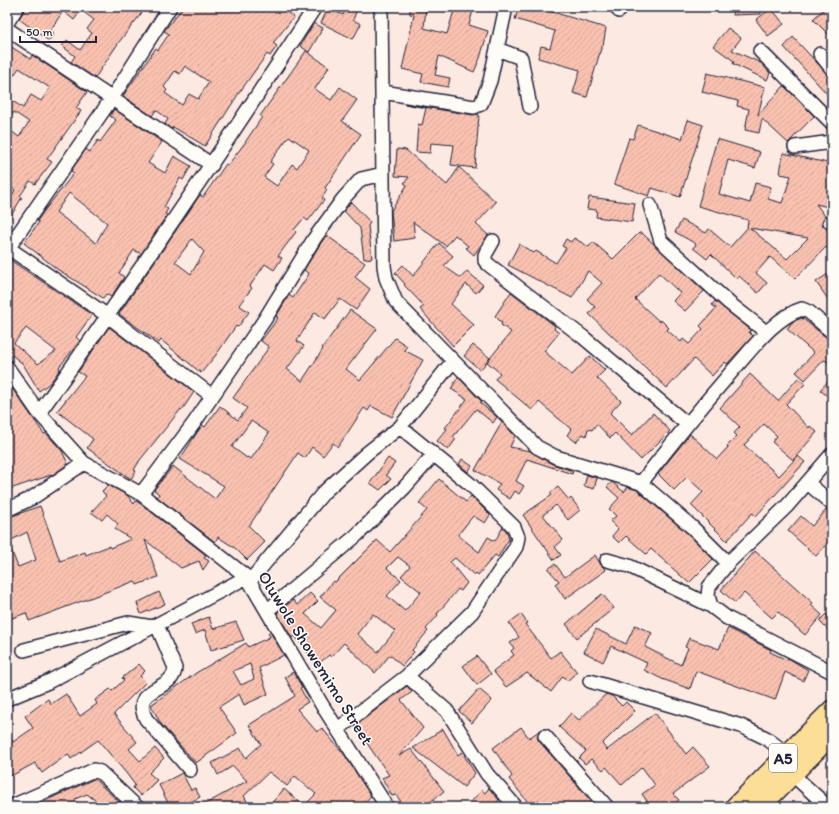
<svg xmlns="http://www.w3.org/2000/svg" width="839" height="814" viewBox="0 0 839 814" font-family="Itim,sans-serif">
	<defs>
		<pattern id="building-hatch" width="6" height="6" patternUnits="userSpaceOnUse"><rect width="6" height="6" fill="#fac1b0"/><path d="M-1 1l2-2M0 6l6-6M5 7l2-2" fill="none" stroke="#d6a698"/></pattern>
	</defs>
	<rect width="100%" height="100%" fill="#fceae2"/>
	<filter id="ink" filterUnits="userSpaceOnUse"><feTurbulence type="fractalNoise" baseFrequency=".025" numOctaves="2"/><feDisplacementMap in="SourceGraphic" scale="8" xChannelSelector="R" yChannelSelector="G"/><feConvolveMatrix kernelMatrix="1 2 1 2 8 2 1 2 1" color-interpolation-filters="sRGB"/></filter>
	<g filter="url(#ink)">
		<path fill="url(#building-hatch)" stroke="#22223b" fill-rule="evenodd" d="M26,7H139L144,10L119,42L95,78L71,62L75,56L62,46L67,40L80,50L92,33L87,29L94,20L81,10L74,20L63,11L50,31L54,34L49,41L19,19Z
			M183,7H279L294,17L273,43L277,46L270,56L267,54L239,93L205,146L173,127L171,129L165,124L168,119L156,110L152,116L123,96L156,48L158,50L169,34L164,31ZM185,66L209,82L198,99L189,94L182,105L165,93L167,90L164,87L175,71L180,74Z
			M346,7L357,9L353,20L361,24L353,39L321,23L328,8L343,15Z
			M410,7H426L424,28L447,34L455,7H474L469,25L488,31L480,58L474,72L439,56L435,75L450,78L448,87L421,82L423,74L402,69L414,15L410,14Z
			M519,7H536L606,28L603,46L602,45L587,97L573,93L580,70L538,58L541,46L550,48L555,31L515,19Z
			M732,7H761V14L733,15Z
			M826,7H832V38L813,19Z
			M771,8L784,24L768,36L756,20Z
			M314,23L323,28L309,52L300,46Z
			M728,28L741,38L732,50L761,63L770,73L767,80L733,64L734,61L713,46Z
			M793,37L832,79V90L828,95L784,47Z
			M7,44L30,59L32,55L87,92L76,108L81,111L47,159L52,162L35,184L30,181L20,196L22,197L7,223V204L15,190L7,184V128L19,137L29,122L14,112L7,123V97L23,108L31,95L41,101L50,88L19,68L7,85Z
			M306,51L329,67L315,89L331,100L340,87L357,100L342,121L361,134L325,188L327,190L322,198L324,200L308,221L304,218L294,230L296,232L278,256L282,258L274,270L265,264L250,286L252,288L239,305L249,312L238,327L236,326L216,355L201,373L161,340L159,343L119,314L200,195L203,197L226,164L228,165L244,144L262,117L260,116ZM289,136L309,150L297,168L292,164L277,186L264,177L273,164L270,162ZM192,239L204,252L191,274L175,262Z
			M707,73L765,87L758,115L784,86L814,116L788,143L762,119L759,133L745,130L749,109L737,106L738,101L702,92Z
			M405,104L473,115L479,114L475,168L451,165L454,145L431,143L430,153L416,152L418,124L422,125L426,108Z
			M114,109L162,142L148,163L165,173L174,156L191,166L183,180L180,178L164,207L168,209L165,214L167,215L141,254L134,250L119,273L124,277L111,297L106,294L103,298L57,269L24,243L39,222L37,221L44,211L74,173L71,171L86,149L90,152L98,140L100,142L116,120L110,116ZM69,193L107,223L96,243L56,212Z
			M688,120L703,125L680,197L652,188L649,196L614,184L629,138L633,139L638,125L682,139Z
			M717,139L760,152L755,168L728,160L719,194L750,203L755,183L771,187L768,199L782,203L791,176L780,174L783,153L832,164V208L816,204L825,216L822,222L823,226L832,231V253L826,247L795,279L770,257L756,273L767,283L758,293L739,276L737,279L711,254L707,259L693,248L696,244L675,232L682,220L706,233L709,229L730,247L748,227H747L748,220L698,206ZM750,228L808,238L787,259Z
			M397,149L406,150L447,185L459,167L496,202L476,224L488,235L474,255L466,248L468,246L455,235L446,246L413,222L415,238L394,241L391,211L407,185L404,183L409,177L395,176Z
			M589,197L635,203L632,222L596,217L597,210L587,209Z
			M351,202L370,222L368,226L372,258L364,259L360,228L344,211Z
			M639,233H642L704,291L685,311L673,301L680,293L659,273L635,299L660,322L661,320L669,328L667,330L681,342L683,339L689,344L703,329L700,326L716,308L712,305L715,301L751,330L749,332L753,336L727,364L725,362L712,376L694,359L667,388L589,314L595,307L587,299L602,283L588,271L572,298L508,265L519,244L534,253L536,251L556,263L566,248L562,246L566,239L571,242L574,238L589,247L593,242L613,259Z
			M326,235L365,263L355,277L370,289L356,310L340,299L325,319L315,312L297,341L304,346L287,369L302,381L323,349L322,348L350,310L377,329L346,369L360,380L395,338L407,346L404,350L423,360L392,417L371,406L368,411L364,408L338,447L333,443L323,456L312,447L305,458L298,453L249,526L265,542L247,560L235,548L218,537L215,542L157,497L159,494L154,490L173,466L215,499L224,486L180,459L202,425L205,427L220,406L238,420L247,408L233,398L269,347L261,341L278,318L276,317L289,295L293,298L309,274L304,270ZM251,421L269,433L251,459L248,457L247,458L232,447Z
			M439,243L453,256L444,266L461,278L467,271L483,285L476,293L466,284L451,304L474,325L453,346L420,309L424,306L404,285L405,284L395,273L403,265L413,276Z
			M7,258L92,315L76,337L80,341L59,367L60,369L50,383L39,391L23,364L7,351ZM26,328L56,351L38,364L14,343Z
			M832,271V305L816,282Z
			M511,292L555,326L554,329L559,333L544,351L572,375L590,356L605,370L597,378L621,401L610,413L632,435L653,413L670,431L641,460L615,433L610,438L597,424L592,430L588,429L586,436L583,434L576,442L567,435L571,429L539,402L532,410L495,379L500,373L487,362L511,332L501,325L502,323L495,316Z
			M802,318L827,338L832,340V366L825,360L823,361L805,380L796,372L814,353L787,329L792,322Z
			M109,327L194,392L182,410L181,409L140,460L134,470L136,471L131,479L87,448L93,439L57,411L85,376L78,372Z
			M473,345L490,358L480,370L464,356Z
			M750,374L778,401L798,378L805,384L786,404L809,428L810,426L817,432L793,460L772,442L777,436L764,424L744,445L779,476L798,456L805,462L756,516L752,513L727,541L691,505L703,492L687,477L674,490L658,474L690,434L717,459L728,447L727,446L737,436L734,433L740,427L720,408Z
			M458,377L482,402L480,403L497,417L493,423L476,409L453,437L456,439L448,450L437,441L447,429L445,428L467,399L451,389Z
			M832,377V400L820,390Z
			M7,381L44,434L46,433L62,451L68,464L54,474L7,490Z
			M502,422L515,436L510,447L530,451L552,464L573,471L572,474L527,459L516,481L524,486L519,494L515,491L510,499L496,490L500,484L475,470Z
			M388,458L395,463L386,475L391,479L380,490L370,483Z
			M462,459L472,466L468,472L459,464Z
			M587,475L597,478L594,489L584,486Z
			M439,479L466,502L471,496L490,515L485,523L473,516L458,535L479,552L488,537L495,541L503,527L507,532L509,539L498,557L495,555L478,575L476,573L474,575L455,558L450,562L467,583L461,591L458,589L437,614L438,615L426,629L428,631L412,650L414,652L402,666L390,655L375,673L344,643L331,657L329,655L317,665L295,636L292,638L277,613L293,600L297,605L310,593L318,601L305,614L321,628L336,610L320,597L333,581L335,582L377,540L390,552L427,510L419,503ZM398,557L410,566L401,576L421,592L405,611L387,596L401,580L387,568ZM373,614L395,631L378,652L357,634Z
			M612,482L624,492L628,487L637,490L688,534L713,559L689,583L651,549L646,554L626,536L619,543L612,536L618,529L610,521L616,516L609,509L619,498L607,487Z
			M108,485L127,495L134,504L136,501L141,504L206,555L204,558L209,561L203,570L199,561L181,568L145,540L158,577L137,585L135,581L29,621L26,613L7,620V518L40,506L60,561L85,552L86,555L109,546L110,548L131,539L115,529L118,524L107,514L102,520L91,512L106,496L102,491ZM27,532L36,560L18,567L8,542Z
			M558,487L569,500L571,498L580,510L568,520L556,505L543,515L563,540L555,547L561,555L554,560L523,515L552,495L550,493Z
			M826,510L832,512V538L816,556L788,531L801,516L812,526Z
			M755,551L813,603L811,605L822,615L805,635L778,612L772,618L744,593L735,603L721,590Z
			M595,555L601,565L606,570L565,599L555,584L559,581L548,569L555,564L565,577Z
			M159,592L165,604L141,614L137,603Z
			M602,594L614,608L577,638L566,624Z
			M521,614L527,623L525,624L551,658L560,651L577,672L567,681L563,676L551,692L527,673L506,687L493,671L514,655L511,651L514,648L510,643L519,637L509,623Z
			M826,614L832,620V634L819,621Z
			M209,617L213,629L236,622L244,640L211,650L205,630L195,634L191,624Z
			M635,625L652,633L645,647L681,665L688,648L685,647L689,638L719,649L728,628L771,650L770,652L787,660L788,658L808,670L803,681L785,672L775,700L696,671L690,689L662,679L644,670L647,663L611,646L603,662L584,652L596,629L626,644Z
			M270,632L284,655L259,668L268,694L244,705L239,694L219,707L237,733L196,763L161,724L151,705L196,673L246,643L248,647L270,637L268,633ZM250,664L254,679L241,685L233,671Z
			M477,656L491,674L477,685L463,666Z
			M139,664L145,671L140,676L146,682L114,714L137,742L129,749L140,761L155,748L164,758L149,773L157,780L141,796L133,788L135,785L126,773L98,740L71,759L68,754L42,773L35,763L11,776L7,769V730L13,742L33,728L25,716L48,699L51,704L66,694L80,716L97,704L95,700L110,689L112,691L124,680L122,678Z
			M293,672L302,687L300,688L308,702L297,709L317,732L322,728L331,739L344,754L371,796L360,807H268L284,789L304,806L316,794L295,776L287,786L269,772L244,796L247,801L235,807H200L247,781L233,766L218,775L212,763L240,748L246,758L261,744L249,725L295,696L285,677Z
			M407,686L412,692L401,700L423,728L399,756L411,749L444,791L424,807H405L396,795L392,796L382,778L389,775L355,726Z
			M479,689L492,700L472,723L459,711Z
			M606,694L612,696L622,706L626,702L635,711L602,744L607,750L655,713L686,754L693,747L710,766L673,794L679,800L671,807H651L642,794L655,785L642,767L622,785L606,767L603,770L591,759L585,764L579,758L586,751L559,727L571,713L579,720Z
			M521,727L529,738L539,731L537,737L539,741L596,807H532L509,779L512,776L493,748Z
			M443,729L458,755L462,752L475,773L464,787L413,748Z
			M182,773L191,790L195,788L200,797L181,807H170L159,785Z
			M94,779L125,807H104L87,794L75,799L78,807H42L40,803Z
			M489,788L499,800L493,807H466L482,790L485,793Z"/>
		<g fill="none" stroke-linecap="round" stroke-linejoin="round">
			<g stroke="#22223b" stroke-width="16">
				<path id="minor" d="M381,7L384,266L386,278L396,302L537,447L556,457L641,483L693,528L728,563L709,587L708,596L711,606L727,618L832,672
					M619,11L620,7
					M7,23L17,7
					M7,29L212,165
					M497,49L521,58L530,107
					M760,51L832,123
					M820,54L832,69
					M383,92L474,107L481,104L490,81L506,7
					M795,147L832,142
					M650,205L661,241L729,303L766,332
					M830,222L832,223
					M493,241L485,255V261L489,265L583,337L687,424
					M7,247L108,316L212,396
					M7,250L112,98L170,7
					M7,367L39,413L84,463L141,494L247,577L322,705L387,807
					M39,413C134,280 226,144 315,7
					M641,483C671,444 702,406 734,369C752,349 775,317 802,309L809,312L832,332
					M808,483L832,504
					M141,494L194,423L265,319L314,239L343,199L361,179L383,174
					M7,510L32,498L84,463
					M607,560L629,566L711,606
					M728,563L787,506L832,454
					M250,581L324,492L367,453L400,427L453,361
					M268,610L357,535L405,487L434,454
					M157,625L175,668C174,692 129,686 146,719L190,770
					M24,650L128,623L152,627
					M407,676L447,711L487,774L516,807
					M590,681L741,726L766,738L787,754
					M7,699L48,682L247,577
					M338,729L407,676L472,612L516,547L518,537L514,527L470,484L400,427
					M545,736L607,807
					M793,775L828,807
					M10,807L94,770L100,772L137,807"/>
			</g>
			<g stroke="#22223b" stroke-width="22">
				<path id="highway" d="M735,807L832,710
					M760,807L832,734"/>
			</g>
			<use href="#minor" stroke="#fdfcf7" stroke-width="13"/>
			<use href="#highway" stroke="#fcde96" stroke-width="19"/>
		</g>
	</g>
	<g text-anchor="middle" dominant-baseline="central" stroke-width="3" stroke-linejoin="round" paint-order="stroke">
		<rect fill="#fdfcf7" stroke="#646373" stroke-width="1" x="769" y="744" width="28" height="28" rx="3"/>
		<g font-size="16" font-weight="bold" fill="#22223b">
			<text x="783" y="758">A5</text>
		</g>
		<g font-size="17" fill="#22223b" stroke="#fdfcf7">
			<text transform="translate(316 658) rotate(58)">Oluwole Showemimo Street</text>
		</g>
	</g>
	<rect width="839" height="814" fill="none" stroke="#fdfcf7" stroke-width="24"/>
	<rect x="12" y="12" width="815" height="790" fill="none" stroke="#22223b" stroke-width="1.5" filter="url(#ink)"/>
	<path d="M20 36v6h76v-6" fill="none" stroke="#22223b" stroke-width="2"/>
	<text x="26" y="36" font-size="12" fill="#22223b" stroke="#fdfcf7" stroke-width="3" paint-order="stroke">50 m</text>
</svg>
